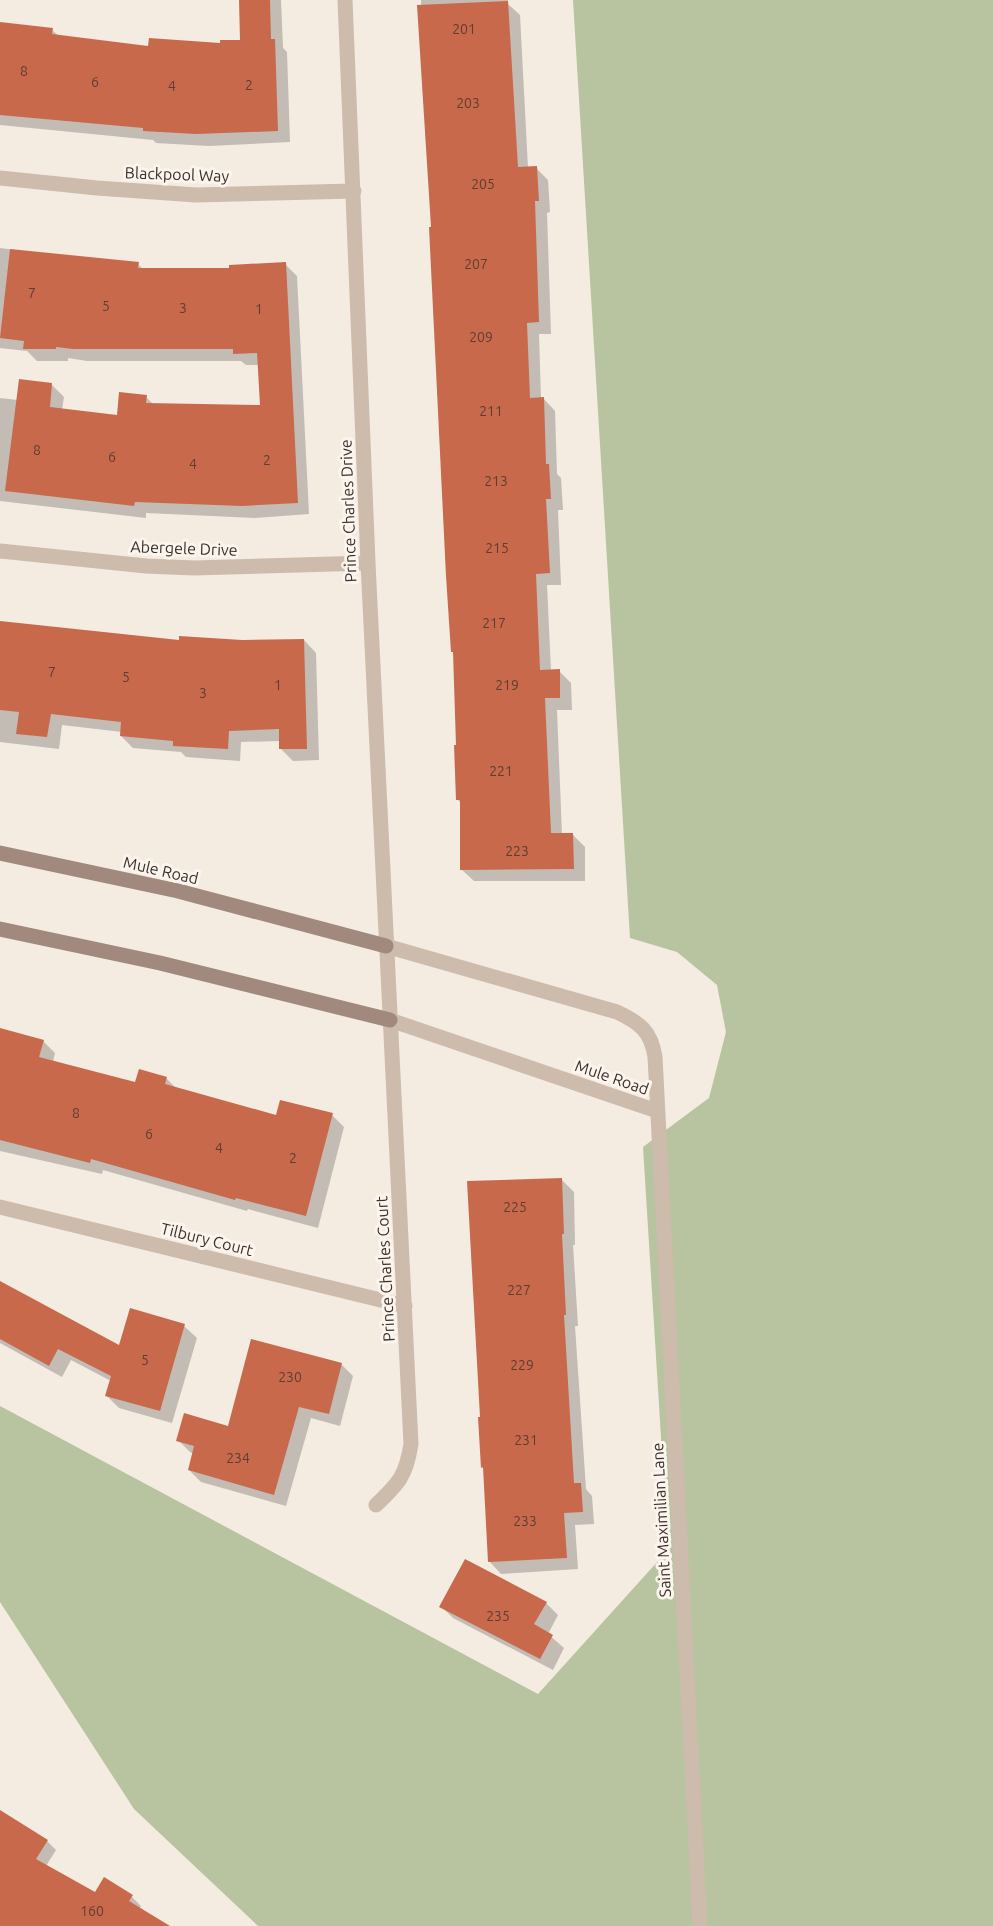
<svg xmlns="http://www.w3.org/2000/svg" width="993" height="1926" viewBox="0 0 993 1926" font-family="Ubuntu,sans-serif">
	<rect width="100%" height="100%" fill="#f4ebe1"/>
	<path fill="#b8c4a0" d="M573,0H993V1926H258L134,1809L0,1602V1406L538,1694L668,1550L643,1147L709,1098L726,1032L717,985L677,952L630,938Z"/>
	<path fill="#0003" d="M241,0H281L283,48L287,52L290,142L209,146L156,143L153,140L0,125V24L52,30L60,37L149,47L221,44L242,41Z
		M421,0H508V4L520,15L528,168H536L548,180L550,212L547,213L551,334H539L541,399L543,398L555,411L557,474L561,478L563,510H558L561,585H547L551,671H559L571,683L572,710H557L562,835H573L585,847V881H474L461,869V803L457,799L458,747L455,654L452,651Z
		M0,248L84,259L138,264L143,269H231L285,264L297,276L309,514L255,518L146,513V518L0,501V398L18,400L52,385L64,397L62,410L118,416L146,397L154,405L261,407L259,365H246L241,361H87L68,358V361H37L27,351L0,348Z
		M0,622L180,642L304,640L316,653L319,760L293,761L281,749L280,741L241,742L240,761L186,757L181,752L133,748L121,736L122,732L62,725L59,749L0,742Z
		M0,1030L43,1041L55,1053L53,1062L136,1084L167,1079L177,1089L277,1117L332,1115L344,1127L318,1228L248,1209L247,1211L103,1170L102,1174L0,1151Z
		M562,1180L574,1192L575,1245H573L578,1326H575L586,1489L592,1496L594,1524L575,1525L578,1569L501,1574L489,1561L484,1469L482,1467L481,1418Z
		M0,1282L120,1347L184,1326L197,1338L172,1423L119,1408L107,1396L111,1381L71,1360L62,1377L0,1343Z
		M341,1364L353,1376L340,1426L311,1418L286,1506L201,1482L189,1470L194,1454L190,1452L178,1440L229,1428Z
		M546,1603L558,1615L548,1634L564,1648L553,1670L453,1618L441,1606Z
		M0,1812L47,1841L56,1850L46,1866L95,1894L104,1880L132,1897L141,1906L139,1909L167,1926H0Z"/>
	<path fill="#c8694b" d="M239,0H270L271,39H275L278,131L196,134L143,131V128L0,115V22L53,28L52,34L148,46L149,38L220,43V40H240Z
		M508,1L518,167L537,166L539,201H535L539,322L527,323L530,398L544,397L546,464H549L551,499H546L550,573L536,574L540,670L560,669V698H545L551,833H573L574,869L460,870V800H456L454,745H456L453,652H451L446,576L429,227H431L417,5Z
		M10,249L139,262L138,268H229V265L286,262L298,503L242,506L135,502L134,506L5,491L19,379L52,383L50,407L117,415L119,392L147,395L146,403L260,405L257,353L233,354V349H73L56,347V349H23L24,341L0,338Z
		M0,621L179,640V636L242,640L304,639L307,749H279V729L229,731L228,749L173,746V741L120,736L121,722L51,714L47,737L16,734L19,712L0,710Z
		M0,1028L44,1040L39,1057L135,1082L139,1069L167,1077L165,1084L276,1115L280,1100L333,1113L306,1216L236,1198L235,1200L91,1159L90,1163L0,1140Z
		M562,1178L564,1234H562L566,1315H564L574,1483H581L583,1512L564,1513L567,1558L488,1562L483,1467L481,1468L478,1417H480L467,1181Z
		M0,1281L119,1345L130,1308L185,1324L160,1411L105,1396L111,1376L58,1349L49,1366L0,1339Z
		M251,1339L342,1363L329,1414L299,1407L274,1495L188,1470L194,1446L176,1441L184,1413L228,1426Z
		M465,1559L547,1602L534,1624L553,1635L540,1659L439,1607Z
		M0,1810L48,1840L36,1859L95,1892L104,1877L133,1895L129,1901L170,1926H0Z"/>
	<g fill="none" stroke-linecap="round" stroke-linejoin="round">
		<path stroke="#cdbbac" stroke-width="15" d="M345,0L368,563L411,1444C406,1476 399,1483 376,1505
			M0,178L97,188L196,195L354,191
			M0,551L146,566L194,568L368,563
			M386,946L617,1012C640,1023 651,1031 655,1057L700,1926
			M390,1020L657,1111
			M0,1207L405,1306"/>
		<path stroke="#a18a7d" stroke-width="15" d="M0,853L178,891L386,946
			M0,929L160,963L390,1020"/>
	</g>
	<g text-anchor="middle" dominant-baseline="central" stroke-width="6" stroke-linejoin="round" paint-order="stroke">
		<g font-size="14" fill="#5e3e33">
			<text x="464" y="29">201</text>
			<text x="24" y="71">8</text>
			<text x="95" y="82">6</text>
			<text x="249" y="85">2</text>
			<text x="172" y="86">4</text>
			<text x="468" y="103">203</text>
			<text x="483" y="184">205</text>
			<text x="476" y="264">207</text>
			<text x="32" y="293">7</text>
			<text x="106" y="306">5</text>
			<text x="183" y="308">3</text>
			<text x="259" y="309">1</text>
			<text x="481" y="337">209</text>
			<text x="491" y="411">211</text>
			<text x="37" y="450">8</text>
			<text x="112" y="457">6</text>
			<text x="267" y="460">2</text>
			<text x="193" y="464">4</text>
			<text x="496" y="481">213</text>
			<text x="497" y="548">215</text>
			<text x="494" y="623">217</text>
			<text x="52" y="672">7</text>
			<text x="126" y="677">5</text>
			<text x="278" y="685">1</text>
			<text x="507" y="685">219</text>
			<text x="203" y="693">3</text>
			<text x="501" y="771">221</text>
			<text x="517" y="851">223</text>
			<text x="76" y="1113">8</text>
			<text x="149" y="1134">6</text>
			<text x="219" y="1148">4</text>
			<text x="293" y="1158">2</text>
			<text x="515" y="1207">225</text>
			<text x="519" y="1290">227</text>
			<text x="145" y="1360">5</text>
			<text x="522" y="1365">229</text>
			<text x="290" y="1377">230</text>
			<text x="526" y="1440">231</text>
			<text x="238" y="1458">234</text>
			<text x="525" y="1521">233</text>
			<text x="498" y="1616">235</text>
			<text x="92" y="1911">160</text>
		</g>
		<g font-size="16" fill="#3b302b" stroke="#fbf5ee">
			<text transform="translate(177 174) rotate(2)">Blackpool Way</text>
			<text transform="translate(348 511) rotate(-92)">Prince Charles Drive</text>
			<text transform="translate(184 548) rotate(2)">Abergele Drive</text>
			<text transform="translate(161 870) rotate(13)">Mule Road</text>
			<text transform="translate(612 1077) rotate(19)">Mule Road</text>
			<text transform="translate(207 1239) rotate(14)">Tilbury Court</text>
			<text transform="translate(385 1269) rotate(-93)">Prince Charles Court</text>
			<text transform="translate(661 1520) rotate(-93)">Saint Maximilian Lane</text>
		</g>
	</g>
</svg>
